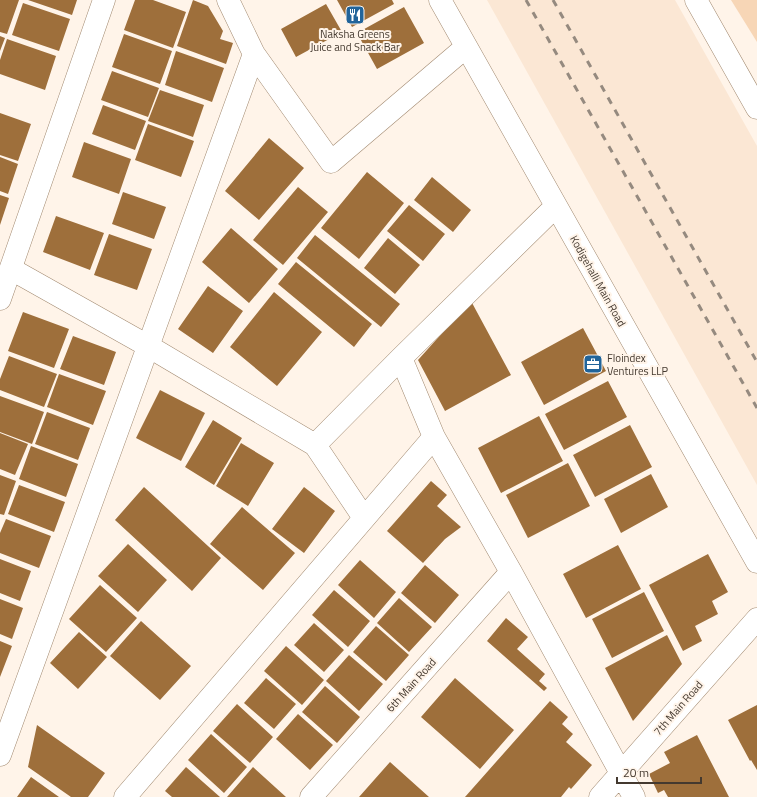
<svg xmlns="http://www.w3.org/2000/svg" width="757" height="797" viewBox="0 0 757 797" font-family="'Titillium Web',sans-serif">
	<rect width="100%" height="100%" fill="#fff4e9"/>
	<path fill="#fbe7d4" d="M487,0H675L757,146V485Z"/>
	<path fill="#f7d6b6" d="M731,0H757V42Z"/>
	<path fill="#9e6f3b" d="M0,0H19L7,34L0,32Z
		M28,0H77L72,15Z
		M135,0H153L186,12L173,48L124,30Z
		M193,0L208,6L223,31L220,39L233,43L226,64L177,46Z
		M337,0H392L394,4L352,27Z
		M23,3L70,19L59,51L12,35Z
		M326,4L342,32L296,57L281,29Z
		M404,7L424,43L377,69L357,33Z
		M124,34L172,51L160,84L112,67Z
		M0,36L5,38L0,51Z
		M7,39L56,56L45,90L0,74V60Z
		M176,51L224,68L212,102L165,85Z
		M112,71L159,88L148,117L101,100Z
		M160,90L204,105L193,137L148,121Z
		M103,105L146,121L135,150L92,134Z
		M0,113L31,124L18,161L0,155Z
		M148,124L194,141L181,177L135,160Z
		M269,138L304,168L259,220L225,191Z
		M84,142L131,159L119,194L72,177Z
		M0,157L18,164L8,194L0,191Z
		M367,172L404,203L359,259L321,228Z
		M432,177L471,210L453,232L414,200Z
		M298,187L328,212L283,265L253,240Z
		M123,192L166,207L154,239L112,224Z
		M0,195L9,198L0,225Z
		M409,205L445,234L423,261L387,231Z
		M56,216L104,233L90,270L43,252Z
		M231,228L278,269L249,303L202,262Z
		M109,234L152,249L137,290L94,275Z
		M315,235L400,304L381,327L297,258Z
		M388,238L420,265L395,294L364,268Z
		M296,262L372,324L354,347L278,284Z
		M208,286L243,311L213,353L178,329Z
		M274,292L322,332L277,386L230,347Z
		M471,301L511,375L445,411L418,360Z
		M23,312L69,329L54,368L8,351Z
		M583,328L606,371L544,405L521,362Z
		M73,336L116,352L104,385L60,369Z
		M9,356L57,374L44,407L0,390V379Z
		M59,374L106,391L93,425L47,407Z
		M608,381L627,417L564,450L545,414Z
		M160,390L205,413L181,461L136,438Z
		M0,396L44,412L32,444L0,432Z
		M47,412L90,428L78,460L35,444Z
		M539,416L563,461L501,493L478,448Z
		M213,420L242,438L214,485L185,467Z
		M630,425L652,467L595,497L573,455Z
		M0,433L28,444L15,475L0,469Z
		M241,443L274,463L248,506L216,486Z
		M31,446L78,464L66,497L19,479Z
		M568,463L590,506L528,538L506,495Z
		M651,474L668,507L621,533L604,499Z
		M0,475L16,481L4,515L0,514Z
		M431,481L447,495L437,506L461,527L445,539L423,563L387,531Z
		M19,485L65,502L54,532L8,514Z
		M144,487L221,558L192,591L115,520Z
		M304,487L335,511L304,553L272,529Z
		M242,507L295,553L263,590L210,544Z
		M6,519L51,536L39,568L0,553V533Z
		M128,544L167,580L138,612L98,576Z
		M618,545L641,589L586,618L563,574Z
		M708,554L728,592L712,601L718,614L695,626L702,641L683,651L649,585Z
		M0,559L31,571L20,601L0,593Z
		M360,560L396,592L374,618L338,585Z
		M425,565L459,595L435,623L401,593Z
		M100,585L137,618L106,652L69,619Z
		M334,590L370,621L348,647L312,615Z
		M644,592L664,631L612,658L592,619Z
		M399,598L432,627L409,652L377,623Z
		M0,599L23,608L12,639L0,634Z
		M506,618L528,637L517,649L545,674L539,681L547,688L544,691L487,641Z
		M141,621L191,666L160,700L110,656Z
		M314,623L344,650L324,672L294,645Z
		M376,626L409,655L386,681L353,652Z
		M79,632L107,657L78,689L50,663Z
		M667,635L682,664L633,721L605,668Z
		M0,641L12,646L0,677Z
		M286,646L324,680L302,705L264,671Z
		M349,655L383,684L359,711L326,681Z
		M266,678L296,704L274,729L244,703Z
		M455,678L514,730L480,769L421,717Z
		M325,686L360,717L337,743L302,712Z
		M550,701L568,717L562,724L573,734L566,742L592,765L571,789L569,787L561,797H465Z
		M237,704L273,737L250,763L213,731Z
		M757,705V770L751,760L750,761L728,720Z
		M298,714L333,745L310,770L276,739Z
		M37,725L105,773L88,797H71L28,767Z
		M211,734L247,767L224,793L188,760Z
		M697,735L712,764L729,797H668L664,790L658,793L649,774L670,763L664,752Z
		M390,762L429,797H359Z
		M186,767L220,797H172L165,791Z
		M253,767L286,797H227Z
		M31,777L59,797H17Z"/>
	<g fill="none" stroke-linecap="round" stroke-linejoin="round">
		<g stroke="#a28a71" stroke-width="23">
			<path id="minor" d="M228,0L254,54L331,162L466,47
				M440,0L757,562
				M696,0L757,108
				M11,269L148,346L315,445L401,358L556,206
				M0,299L104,0
				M401,358L434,437L511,572L634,797
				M315,445L364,518
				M0,755L254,54
				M125,797L434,437
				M311,797L511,572
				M600,797L757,619"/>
		</g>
		<use href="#minor" stroke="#fff" stroke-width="22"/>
		<path stroke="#958a7f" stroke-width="3" stroke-dasharray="7 7" stroke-linecap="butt" d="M526,0L757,408
			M553,0L757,362"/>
	</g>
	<defs>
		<g id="restaurant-square" transform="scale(1)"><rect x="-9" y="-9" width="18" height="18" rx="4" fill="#21649a" stroke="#fff4e9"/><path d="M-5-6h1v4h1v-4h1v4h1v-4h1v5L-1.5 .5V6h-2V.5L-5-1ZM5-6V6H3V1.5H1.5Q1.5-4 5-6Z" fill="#fff"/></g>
		<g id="office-square" transform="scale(1)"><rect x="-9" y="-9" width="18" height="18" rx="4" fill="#21649a" stroke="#fff4e9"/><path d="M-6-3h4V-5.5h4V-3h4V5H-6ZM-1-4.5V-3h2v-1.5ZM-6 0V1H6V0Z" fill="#fff"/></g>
	</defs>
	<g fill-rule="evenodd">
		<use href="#restaurant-square" x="355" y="15"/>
		<use href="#office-square" x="593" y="364"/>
	</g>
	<g text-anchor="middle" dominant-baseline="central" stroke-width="4" stroke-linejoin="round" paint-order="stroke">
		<g font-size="11" fill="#44392f" stroke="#fff4e9">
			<text x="355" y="34">Naksha Greens<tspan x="355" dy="13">Juice and Snack Bar</tspan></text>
			<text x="607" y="358" text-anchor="start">Floindex<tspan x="607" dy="13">Ventures LLP</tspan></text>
		</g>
		<g font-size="11" fill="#44392f" stroke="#fff4e9">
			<text transform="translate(598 281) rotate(61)">Kodigehalli Main Road</text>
			<text transform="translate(411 685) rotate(-48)">6th Main Road</text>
			<text transform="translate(678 708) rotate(-49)">7th Main Road</text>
		</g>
	</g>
	<path d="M617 777v6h84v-6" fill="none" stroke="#44392f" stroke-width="2"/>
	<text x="623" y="777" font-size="12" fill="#44392f" stroke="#fff4e9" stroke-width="3" paint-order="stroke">20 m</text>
</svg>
